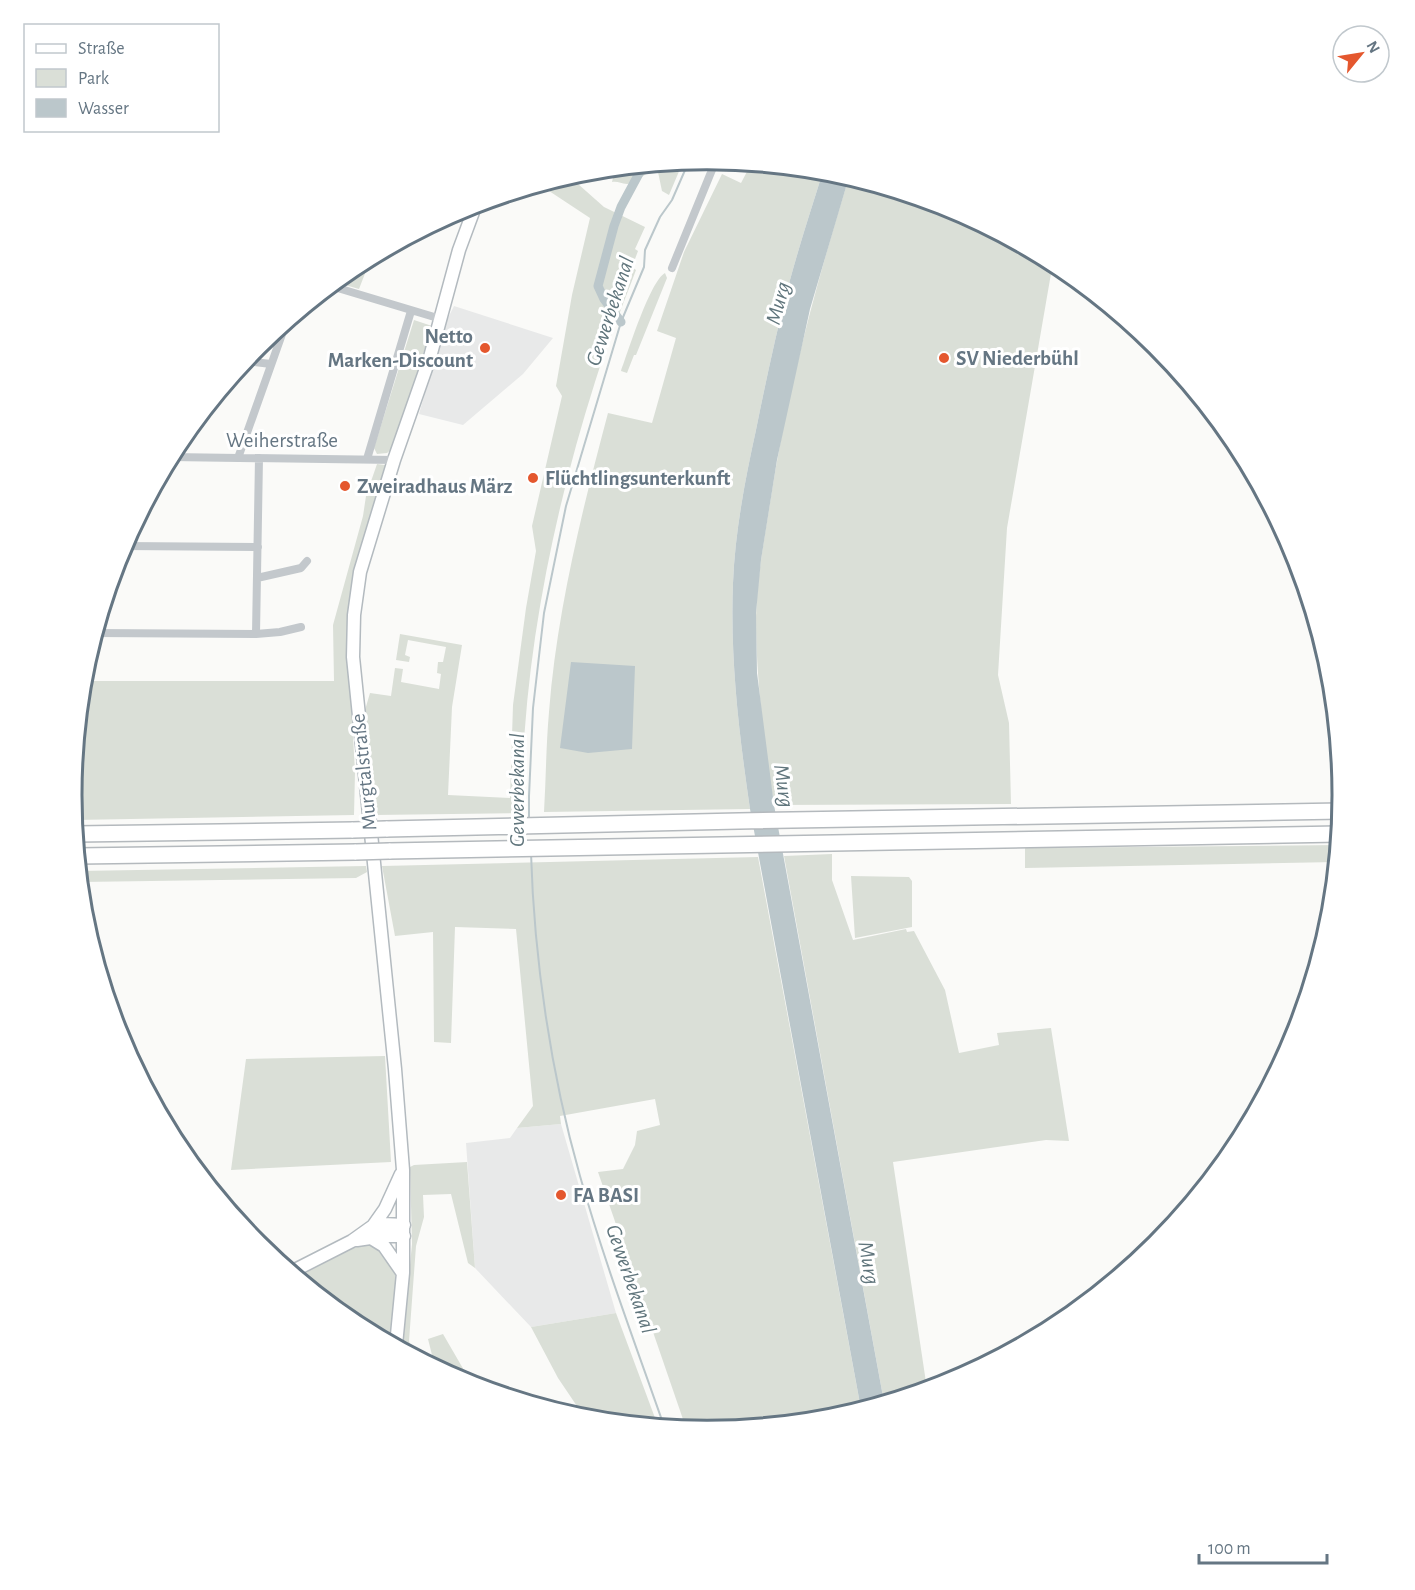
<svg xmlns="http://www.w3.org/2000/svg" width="1415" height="1590" viewBox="0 0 1415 1590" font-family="'Alegreya Sans',sans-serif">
	<rect width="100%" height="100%" fill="#fafaf8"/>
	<path fill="#e8e9e9" d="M454,306L553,338L523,374L463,425L419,414L445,324Z
		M561,1124L616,1313L531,1327L475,1268L466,1143L510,1138L517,1128Z"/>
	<path fill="#dadfd7" d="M683,162L669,195L662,191L658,172L650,171C644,175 635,184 627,184C621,184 618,181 612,182L615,169Z
		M751,164L823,171C812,207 800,243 790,280C777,329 766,380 756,430C745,480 735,532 733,583C730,659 739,734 750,809L544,812C546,779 546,745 549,712C557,610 582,511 608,413L652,423L676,338L657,331L684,252L722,174L741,183Z
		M569,176L604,207L645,227L635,249L638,251L632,267L636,270C622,307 607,344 595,382C552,517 521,671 522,813L375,815L365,710L370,693L391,696L395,668L403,669L401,682L439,689L441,674L437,673L438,662H443L446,647L408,640L405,655L410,657L409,662L396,660L400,634L462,645L452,707L448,795L510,798L513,705L526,608L536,551L532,526L562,396L556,386L572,295L590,218L540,185Z
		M849,177L951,208L1053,262L1007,528L998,675L1009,723L1011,804L774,805C764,742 756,680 756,616C757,578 764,540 770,503C787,392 816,284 849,177Z
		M371,258L359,289L335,282L355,266Z
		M665,273L667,278L636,355H634L627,373L621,371C628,352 650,281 665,273Z
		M414,320L432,326L393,448L387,453L377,454L374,448Z
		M377,464L385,465L386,468L372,518L350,681L355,772L354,815L75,820L72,795L83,681H334L333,625L363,516L366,496Z
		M1338,845L1336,862L1025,868V848Z
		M832,854V880L853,940L906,929L907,932L914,931L945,990L959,1053L999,1045L997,1033L1051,1028L1069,1141L1046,1140L893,1162L927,1389L884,1402L784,856Z
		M758,857L861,1409L831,1418L707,1430L686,1428L598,1172L623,1169L635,1145L637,1131L660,1125L655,1099L560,1116L561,1124L517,1128L533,1106L516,929L455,927L451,1043L434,1042L433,932L395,936L382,866Z
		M366,866L367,872L356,878L81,882L79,871Z
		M851,876L909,877L912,881V927L855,938Z
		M385,1056L391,1162L231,1170L246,1059Z
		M467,1162L475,1268L468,1263L451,1194L423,1195L424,1217L416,1246L409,1341L413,1355L404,1350L402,1347L412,1244L410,1167L414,1165Z
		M363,1245C377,1245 393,1256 395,1272C398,1293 392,1321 390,1342L354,1323L295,1274L344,1251Z
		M616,1313L658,1426L585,1418L558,1378L531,1327Z
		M443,1334L472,1384L435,1367L428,1339Z"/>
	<path fill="#bbc7cb" d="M823,171L849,177L810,309L777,460L761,560L756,613L757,673L774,805L884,1402L861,1409L750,809C739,734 730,659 733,583C735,532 745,480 756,430C766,380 777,329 790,280C800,243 812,207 823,171Z
		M571,662L635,666L632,749L588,753L560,748Z"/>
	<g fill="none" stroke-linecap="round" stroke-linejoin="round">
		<path stroke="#bbc7cb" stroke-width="2" d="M529,821V796L533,708L544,613L566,506L621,322L644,267L645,250L660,217L672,200L689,161
			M531,853C534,959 551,1074 580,1176C604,1261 635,1343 664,1426"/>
		<path stroke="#bbc7cb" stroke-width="9" d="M621,322L604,299L598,286L614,226L621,207L643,166"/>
		<g stroke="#b3babf" stroke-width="15">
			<path id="secondary" d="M373,1226L385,1209L401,1174
				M371,1238L384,1246L402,1272
				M357,1240L384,1236H404
				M291,1272L352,1241L373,1226L383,1224L404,1225
				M396,1345L403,1273V1170L395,1069L353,657L354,615L360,572L394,460L430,357L459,250L476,204"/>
		</g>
		<g stroke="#b4b9bd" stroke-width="18">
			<path id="highway" d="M386,829L739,821L1341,811
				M76,834L353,830
				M389,851L1339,834
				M78,856L356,852"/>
		</g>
		<path stroke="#c3c8cc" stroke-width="8" d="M574,175L580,180
			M672,268L716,160
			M331,286L441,319
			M246,361L271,364
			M171,457L394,460
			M238,458L286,323
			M367,459L411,311
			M124,546L258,547
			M257,578L301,568L307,561
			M96,633L256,634L280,632L301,627
			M256,634L259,458"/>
		<use href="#secondary" stroke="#fff" stroke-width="12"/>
		<use href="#highway" stroke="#fff" stroke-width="15"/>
		<g stroke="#b4b9bd" stroke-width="18" stroke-linecap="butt">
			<path id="highway-bridge" d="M353,830L386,829
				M356,852L389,851"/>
		</g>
		<use href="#highway-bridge" stroke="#fff" stroke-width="15"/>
	</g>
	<g fill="#e4572e" stroke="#fff" stroke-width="2">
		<circle cx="485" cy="348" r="6"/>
		<circle cx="944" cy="358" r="6"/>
		<circle cx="533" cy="478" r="6"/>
		<circle cx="345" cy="486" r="6"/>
		<circle cx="561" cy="1195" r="6"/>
	</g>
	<g text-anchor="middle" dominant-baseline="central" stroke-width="6" stroke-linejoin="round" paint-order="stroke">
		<g font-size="21" font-weight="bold" fill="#657683" stroke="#fff" text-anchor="start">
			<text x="473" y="336" text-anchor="end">Netto<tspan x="473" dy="24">Marken-Discount</tspan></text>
			<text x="956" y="358">SV Niederbühl</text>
			<text x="545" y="478">Flüchtlingsunterkunft</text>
			<text x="357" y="486">Zweiradhaus März</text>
			<text x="573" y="1195">FA BASI</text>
		</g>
		<g font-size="21" fill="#657683" stroke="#fff">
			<text x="282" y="440">Weiherstraße</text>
			<text transform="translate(364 772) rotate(-96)">Murgtalstraße</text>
		</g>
		<g font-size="22" font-style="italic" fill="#60757c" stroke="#fff">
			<text transform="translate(778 303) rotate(-75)">Murg</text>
			<text transform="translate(610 311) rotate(-72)">Gewerbekanal</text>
			<text transform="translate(784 786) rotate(82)">Murg</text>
			<text transform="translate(517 790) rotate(-90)">Gewerbekanal</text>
			<text transform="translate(869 1263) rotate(80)">Murg</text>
			<text transform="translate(631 1279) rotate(71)">Gewerbekanal</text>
		</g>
	</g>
	<path d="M0 0H1415V1590H0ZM82 795a625 625 0 1 1 1250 0a625 625 0 1 1-1250 0Z" fill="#fff" fill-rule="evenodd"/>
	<path fill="none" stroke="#657683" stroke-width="3" d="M82 795a625 625 0 1 1 1250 0a625 625 0 1 1-1250 0Z"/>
	<rect x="24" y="24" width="195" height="108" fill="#ffffff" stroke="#c1c8cd" stroke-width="1.5"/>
	<rect x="36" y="44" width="30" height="9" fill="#ffffff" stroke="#c1c8cd" stroke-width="1.5"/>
	<text x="78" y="54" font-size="18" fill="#657683">Straße</text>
	<rect x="36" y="69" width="30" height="18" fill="#dadfd7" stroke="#c1c8cd" stroke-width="1.5"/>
	<text x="78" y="84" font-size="18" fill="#657683">Park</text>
	<rect x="36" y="99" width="30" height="18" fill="#bbc7cb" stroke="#c1c8cd" stroke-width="1.5"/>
	<text x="78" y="114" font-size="18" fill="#657683">Wasser</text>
	<g transform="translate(1361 54) rotate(60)"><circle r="28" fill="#ffffff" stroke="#c1c8cd" stroke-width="1.5"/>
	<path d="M0-4.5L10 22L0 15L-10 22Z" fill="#e4572e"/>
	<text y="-9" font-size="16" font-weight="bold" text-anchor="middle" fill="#657683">N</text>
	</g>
	<path d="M1199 1554v9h128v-9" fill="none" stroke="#657683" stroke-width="3"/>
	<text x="1208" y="1554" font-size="18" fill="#657683" stroke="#ffffff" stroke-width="4.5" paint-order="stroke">100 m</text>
</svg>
